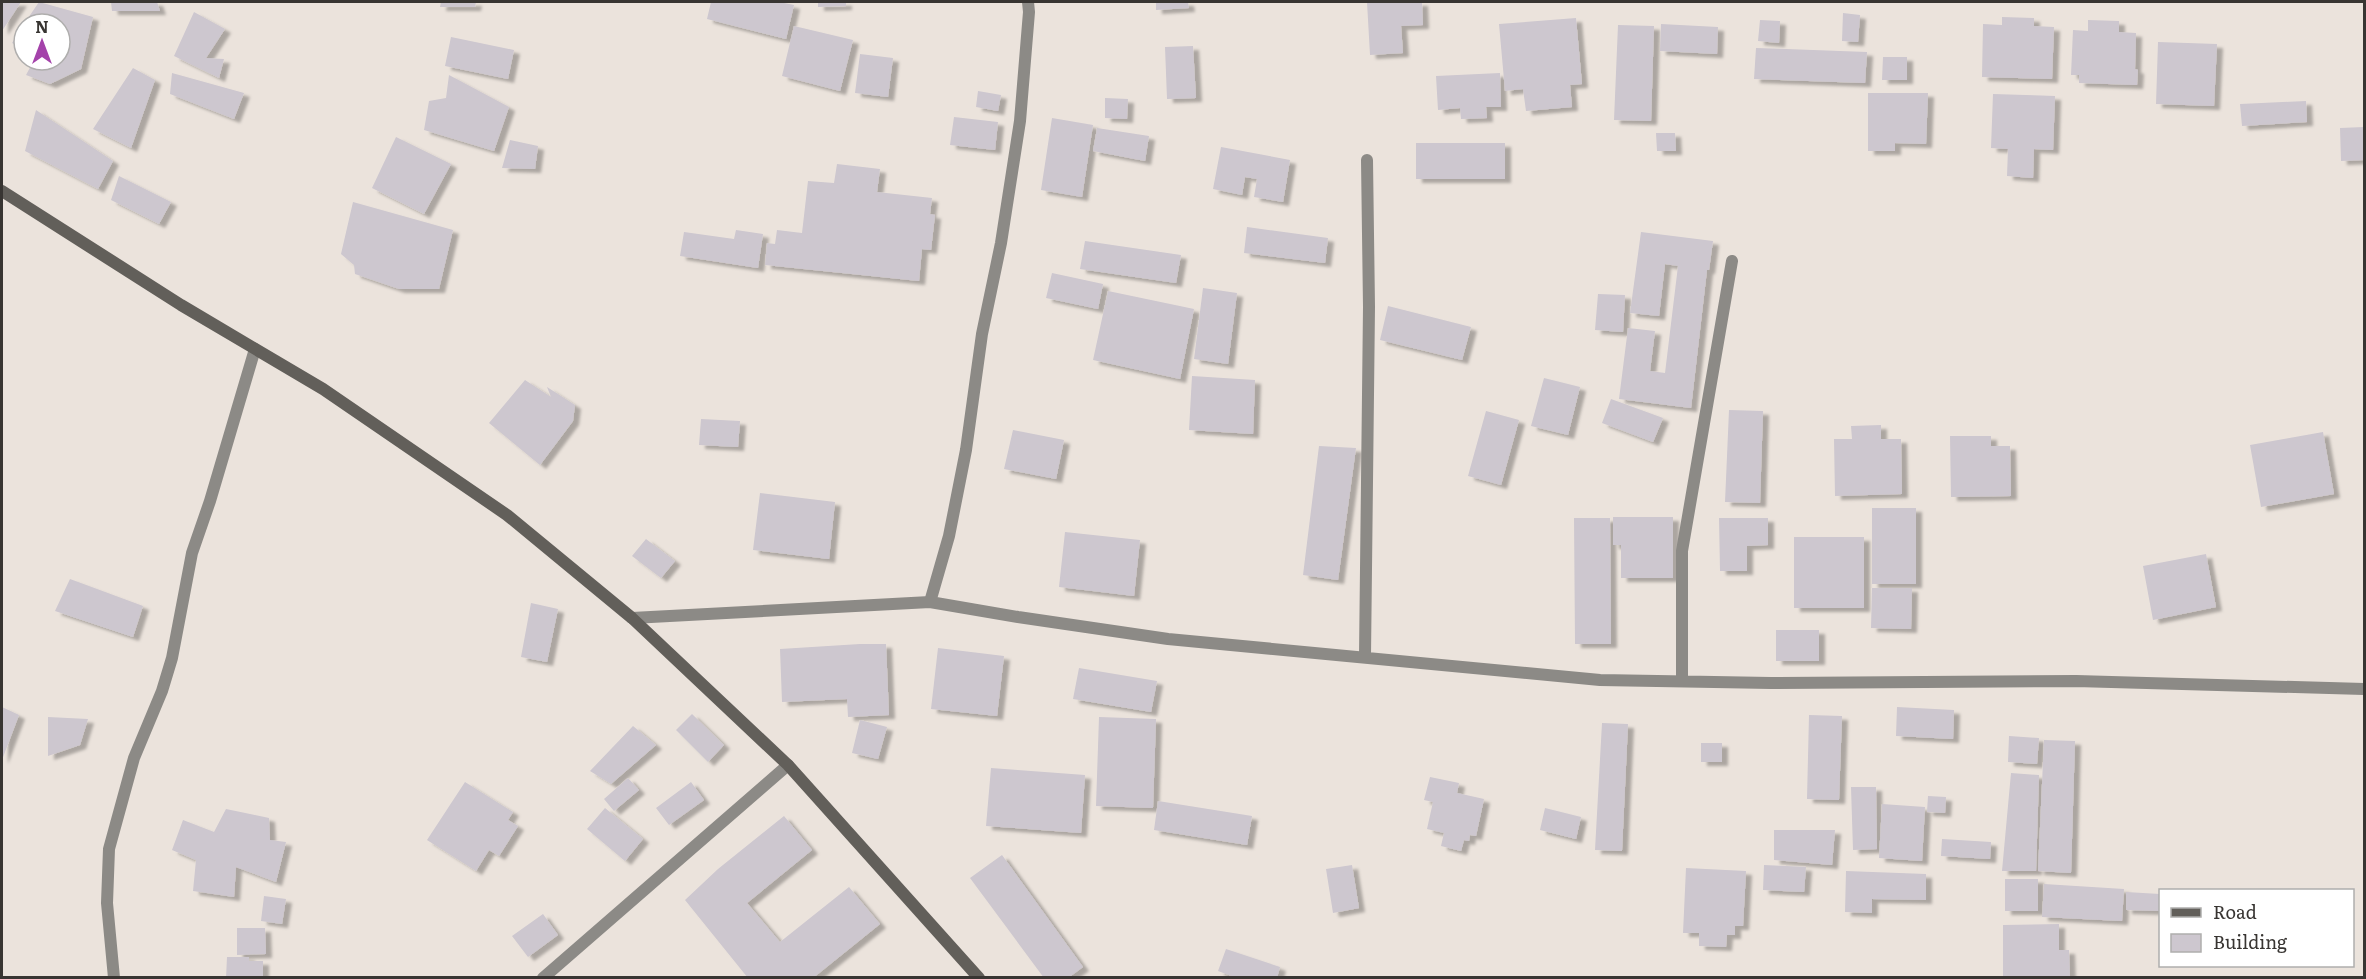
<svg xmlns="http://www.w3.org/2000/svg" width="2366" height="979" viewBox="0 0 2366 979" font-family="Literata,serif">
	<defs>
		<filter id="shadow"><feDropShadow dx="6" dy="4" stdDeviation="1.5" flood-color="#0004"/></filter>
	</defs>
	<rect width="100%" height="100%" fill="#ebe3dc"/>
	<path fill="#cdc7cf" filter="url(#shadow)" d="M2,2H21L2,31Z
		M39,2L93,17L81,69L50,84L26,75L34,60H60V24H24Z
		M111,2H157L160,11H112Z
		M441,2H476L475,7H440Z
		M711,2H779L794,5L786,39L707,19Z
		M818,2H846V6L818,7Z
		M1156,2H1188L1189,8L1156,10Z
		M1367,2H1422L1423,25L1401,26L1403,53L1370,55Z
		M194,12L225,29L206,58L224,59L219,78L174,56Z
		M1843,13L1860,15L1858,42L1842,41Z
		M2002,17L2034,18V26L2054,27L2052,79L1982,77L1983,24L2002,25Z
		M1576,18L1582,84L1570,85L1572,107L1526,111L1523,89L1505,91L1499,24Z
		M1760,20L1780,21L1779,43L1758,41Z
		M2088,20L2119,21V32L2136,33L2135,69L2138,70L2137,85L2079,83V75H2071L2073,30L2088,31Z
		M24,24V49L12,43Z
		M1661,24L1718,27L1717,54L1660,51Z
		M1618,25L1654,26L1651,121L1614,120Z
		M794,26L853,40L840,91L782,76Z
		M451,37L514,50L508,79L445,66Z
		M2158,42L2217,44L2214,106L2156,104Z
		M1193,46L1196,98L1167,99L1165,47Z
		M1756,48L1867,52L1865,83L1754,79Z
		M860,54L893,58L888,97L855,93Z
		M1883,57H1907V80H1882Z
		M133,68L155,80L131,148L93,129Z
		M172,73L244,93L234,119L170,94Z
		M1500,73L1501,107H1486L1487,118L1461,119L1460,108L1438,110L1436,76Z
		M449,75L509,107L494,151L424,130L429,101L446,98Z
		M978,91L1001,95L998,111L976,107Z
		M1868,93H1928L1926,144L1895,143V151H1868Z
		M1993,94L2055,96L2053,150L2034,149L2033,178L2007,176L2008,149L1991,148Z
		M1105,98L1128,99L1127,119L1105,118Z
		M2306,101L2307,122L2242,126L2240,104Z
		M36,110L113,161L98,189L25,151Z
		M954,117L998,122L995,150L950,145Z
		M1052,118L1093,125L1082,197L1041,190Z
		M2364,127V160L2341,161L2340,128Z
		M1097,128L1149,136L1145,161L1093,151Z
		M1656,133H1675L1676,151H1657Z
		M396,137L451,164L424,214L372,188Z
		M510,140L538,146L535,169L502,168Z
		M1416,143H1505V179H1416Z
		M1221,147L1290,160L1283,202L1254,197L1257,179L1245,177L1242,195L1213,189Z
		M837,164L880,169L877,192L932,198L930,214L935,215L931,250L922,249L919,281L765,265L767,243L775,244L777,230L802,233L808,181L834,183Z
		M119,176L171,202L159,224L111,200Z
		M353,202L453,230L439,289H399L355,274L354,265L341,254Z
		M1247,227L1328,238L1325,263L1244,253Z
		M736,230L763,234L758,268L680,256L684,232L734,239Z
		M1641,232L1713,241L1709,270H1707L1691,408L1619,399L1628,328L1655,331L1650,371L1665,373L1678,266L1665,264L1659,316L1630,313Z
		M1085,241L1181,255L1176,283L1080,269Z
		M1052,273L1103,284L1098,309L1046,298Z
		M1203,288L1237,293L1228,364L1194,359Z
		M1108,291L1194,309L1180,379L1093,360Z
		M1598,294L1625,295L1623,332L1595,330Z
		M1388,306L1471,327L1462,360L1380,340Z
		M1192,376L1255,380L1253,434L1189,430Z
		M1544,378L1580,387L1568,435L1531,426Z
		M525,380L551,397L547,387L575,405L573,421L540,465L489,423Z
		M1611,399L1663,418L1653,442L1602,423Z
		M1729,410L1763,411L1760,503L1725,502Z
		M1486,411L1519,420L1501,485L1468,476Z
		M701,419L740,421L738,447L699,445Z
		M1881,425V439H1901L1902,494L1835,496L1834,439H1852L1851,426Z
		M1013,430L1064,440L1056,479L1004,469Z
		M2323,432L2334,494L2261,507L2250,445Z
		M1950,436H1991V446H2010L2011,496L1951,497Z
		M1319,446L1356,448L1338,580L1303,575Z
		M760,493L835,502L829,559L753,550Z
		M1872,508H1916V584H1872Z
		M1613,517H1673V578H1621V545H1613Z
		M1574,518H1610L1611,644H1575Z
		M1719,518H1768V545L1747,546V571H1720Z
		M1065,532L1140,540L1134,596L1059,587Z
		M1794,537H1864V608H1794Z
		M646,539L675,561L661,578L632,556Z
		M2206,554L2216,607L2153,620L2143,566Z
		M70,579L143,606L133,637L55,611Z
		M1872,588H1912L1911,629L1871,628Z
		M531,603L558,609L547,662L521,657Z
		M1776,630H1819V661H1776Z
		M860,644H886L889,715L848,717L847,699L782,702L780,649Z
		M938,648L1004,656L997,716L931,709Z
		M1079,668L1157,681L1151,712L1073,699Z
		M2,707L19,715L2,760Z
		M1897,707L1954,710L1953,739L1896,736Z
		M692,714L724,745L708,762L676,730Z
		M1809,715L1842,716L1839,800L1807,799Z
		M48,717L88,719L80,745L48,756Z
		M1099,717L1156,719L1153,808L1096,806Z
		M860,720L887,727L878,759L852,753Z
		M1602,723L1628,724L1622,851L1595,850Z
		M633,726L656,745L611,784L590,771Z
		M2009,736L2039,738L2037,764L2008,762Z
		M2044,740L2075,741L2071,873L2038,871Z
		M1701,743H1722V762H1701Z
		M991,768L1085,775L1081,833L986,826Z
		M2011,773L2039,775L2036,871H2002Z
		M1430,777L1459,783L1457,793L1484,799L1476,836L1470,835L1469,841L1464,840L1461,851L1441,846L1444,833L1427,829L1433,802L1424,800Z
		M628,778L639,790L614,811L604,799Z
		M465,782L513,812L508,820L518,826L499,856L489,850L476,871L427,840Z
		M691,782L704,800L669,825L656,808Z
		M1851,787H1876L1877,849L1853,850Z
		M1928,796L1946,797L1945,813L1927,812Z
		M1158,801L1252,816L1247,845L1154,830Z
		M1882,804L1925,807L1922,861L1879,858Z
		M605,808L643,839L625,861L587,829Z
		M1545,808L1581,817L1576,839L1540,830Z
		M226,809L269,818L270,840L286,842L276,882L236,867L234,897L193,891L196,860L172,850L183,820L214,832Z
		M784,816L812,850L747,903L780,942L849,887L880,924L813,978H748L685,900L718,869Z
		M1774,830H1835L1832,865L1774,860Z
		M1942,839L1991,842L1990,859L1941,856Z
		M1002,855L1083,967L1068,978H1044L970,878Z
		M1352,865L1359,908L1333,913L1326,869Z
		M1764,865L1806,867L1804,892L1763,890Z
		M1686,868L1746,871L1743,926H1735V935H1727L1726,947L1699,946V933H1683Z
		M1846,871L1926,874V900L1872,899V913L1845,912Z
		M2005,879H2038V911H2005Z
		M2044,884L2124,889L2122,921L2042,917Z
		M2126,892L2160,894V911L2126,910Z
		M264,896L286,899L282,924L261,921Z
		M543,914L558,935L528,957L512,936Z
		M2059,924V950H2069L2070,978H2003V925Z
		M237,928H265L266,954L237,955Z
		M1226,949L1280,967L1277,978H1237L1218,971Z
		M227,957H249V961H263V978H226Z"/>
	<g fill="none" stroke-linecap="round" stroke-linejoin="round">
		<path stroke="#8c8a86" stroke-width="12" d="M930,602L949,536L966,450L982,334L1001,243L1020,121L1029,12L1028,2
			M632,618L930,602L1018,617L1168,639L1600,680L1771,683L2076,681L2364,689
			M1365,656L1369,307L1367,160
			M1682,681V551L1732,261
			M114,978L107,903L109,849L134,758L162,691L172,658L192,553L210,501L255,349
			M543,978L788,765"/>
		<path stroke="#625f5a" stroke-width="12" d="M2,191L181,305L323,389L507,515L632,618L788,765L979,978"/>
	</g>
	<rect width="2366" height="979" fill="none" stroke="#383532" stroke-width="6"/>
	<rect x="2159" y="889" width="195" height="78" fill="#ffffff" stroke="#afaead" stroke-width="1.5"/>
	<rect x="2171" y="908" width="30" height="9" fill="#625f5a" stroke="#afaead" stroke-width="1.5"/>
	<text x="2213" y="919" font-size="18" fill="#383532">Road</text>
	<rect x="2171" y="934" width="30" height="18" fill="#cdc7cf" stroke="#afaead" stroke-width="1.5"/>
	<text x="2213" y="949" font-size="18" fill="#383532">Building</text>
	<g transform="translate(42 42)"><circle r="28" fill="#ffffff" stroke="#afaead" stroke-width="1.5"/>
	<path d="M0-4.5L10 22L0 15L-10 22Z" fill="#a442aa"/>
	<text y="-9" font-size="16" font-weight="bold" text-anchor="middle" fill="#383532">N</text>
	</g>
</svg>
